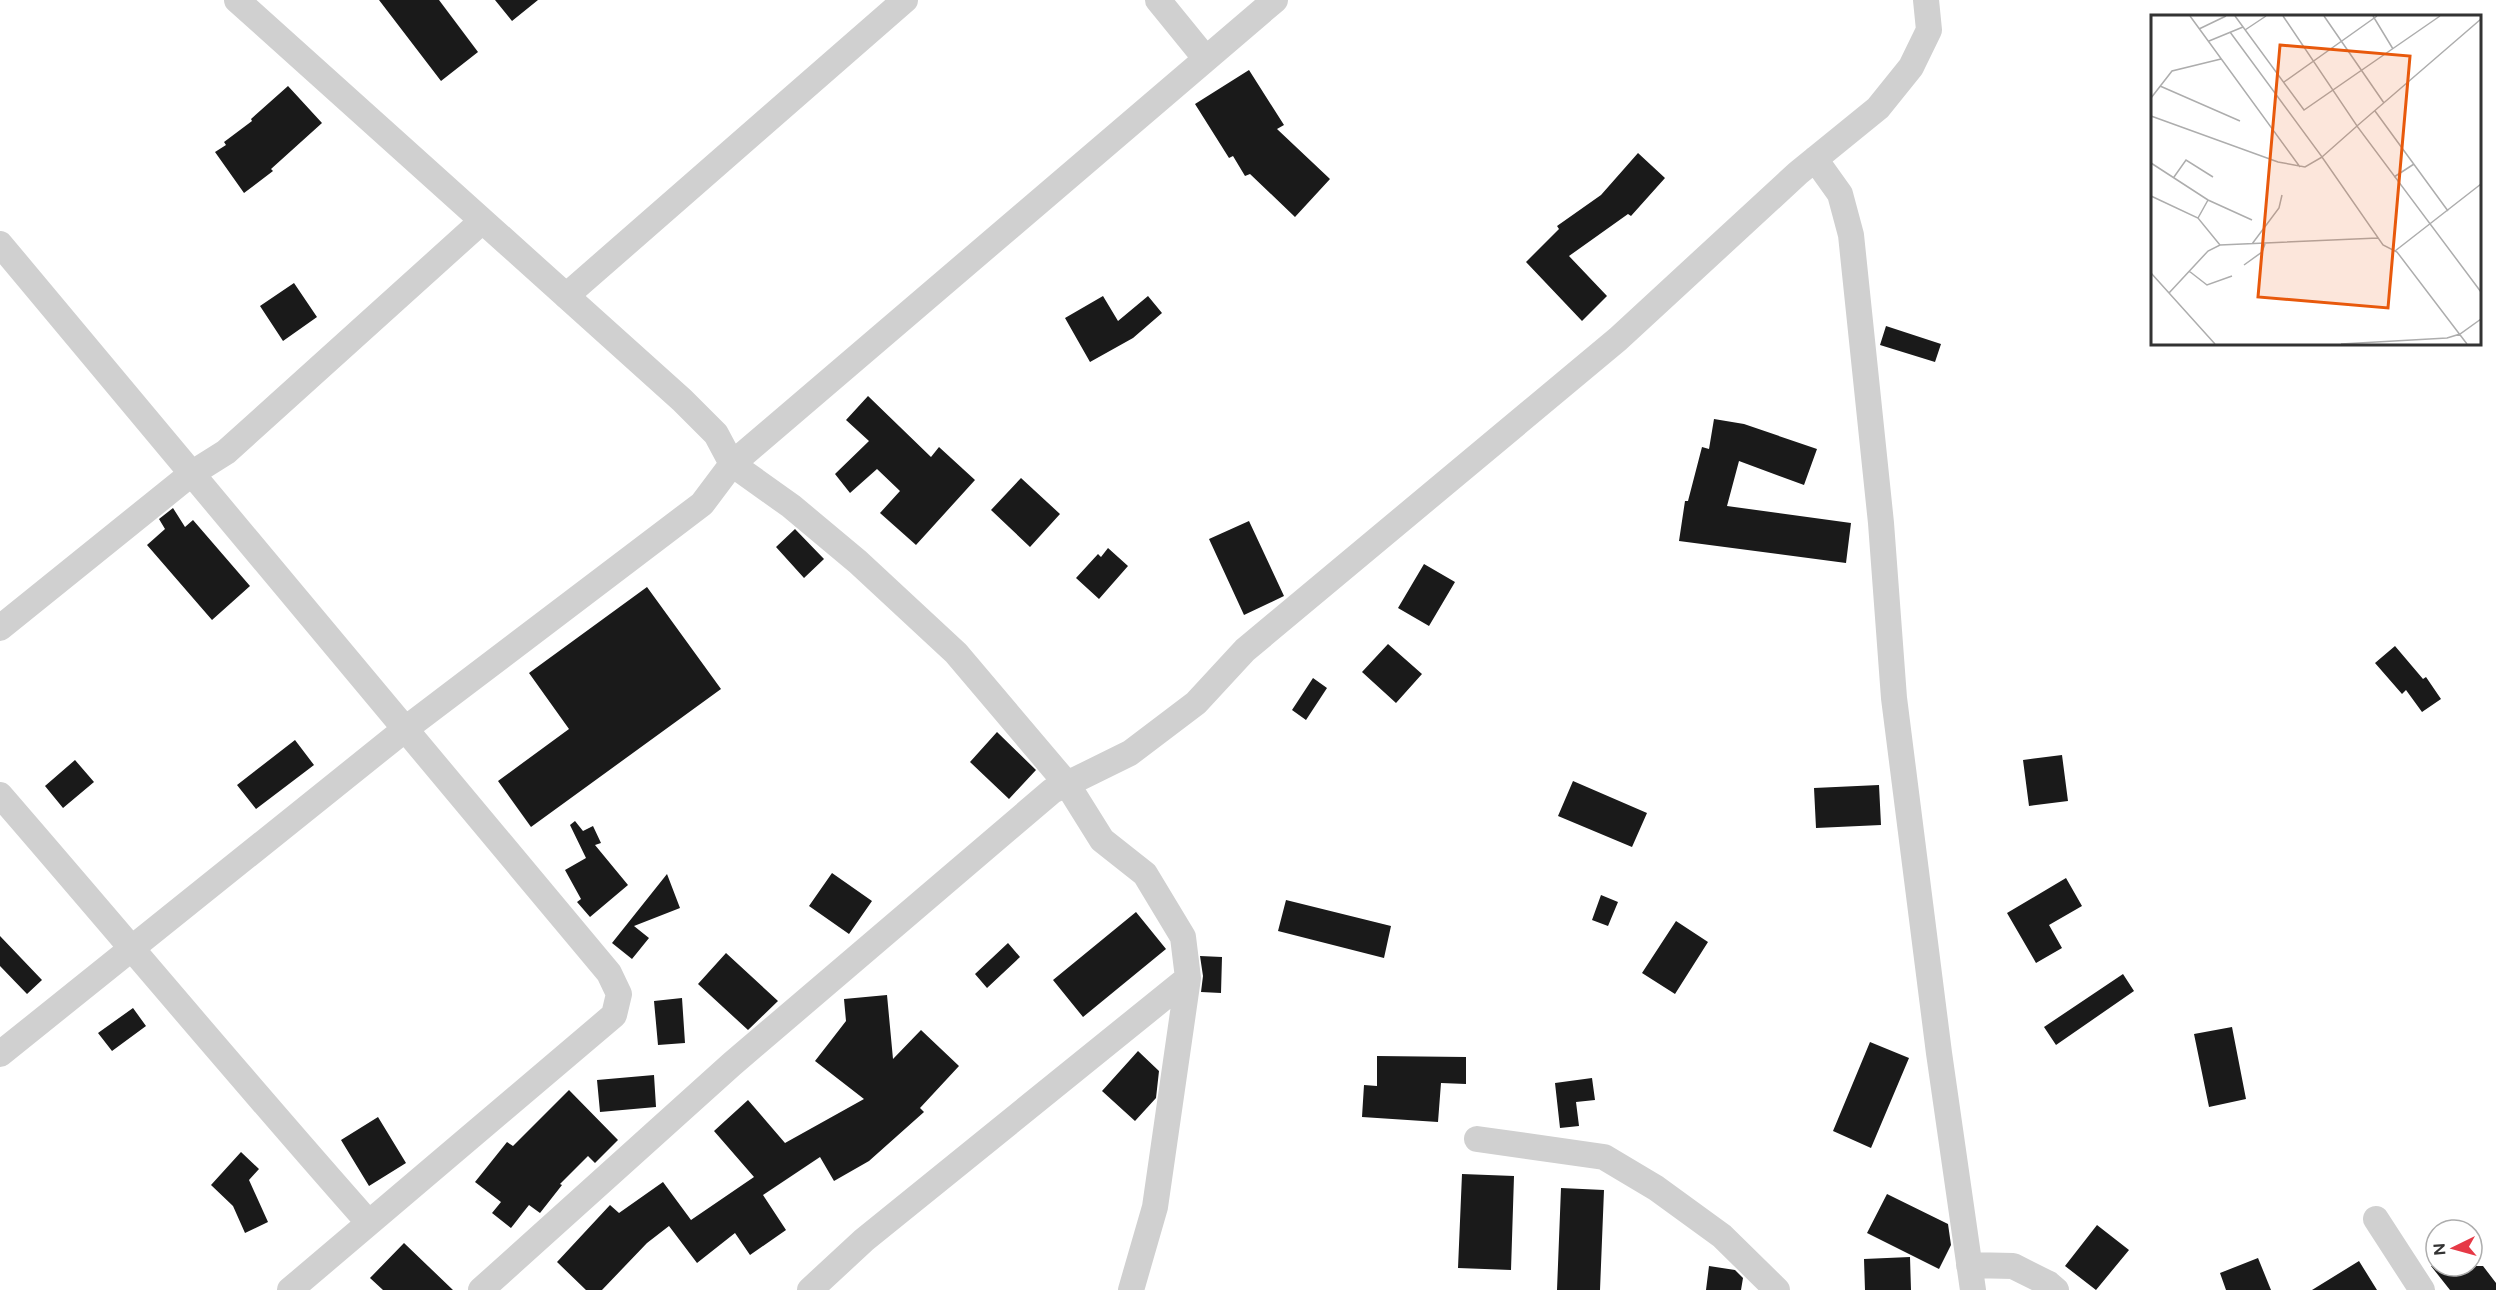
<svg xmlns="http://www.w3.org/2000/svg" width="2496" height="1290" viewBox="0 0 2496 1290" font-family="Figtree,sans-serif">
	<rect width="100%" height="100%" fill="#fff"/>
	<path fill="#1a1a1a" d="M379,0H439L478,52L441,81Z
		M495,0H538L512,21Z
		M1249,70L1284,125L1277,129L1330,179L1295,217L1250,174L1245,176L1233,156L1229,158L1195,104Z
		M288,86L322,123L271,169L273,171L244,193L215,152L226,145L224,142L252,121L251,119Z
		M1638,153L1665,178L1631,216L1628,214L1569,256L1607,296L1582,321L1526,262L1559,229L1557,226L1601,195Z
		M294,283L317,317L283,341L260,306Z
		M1103,296L1118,321L1148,296L1162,313L1133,338L1090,362L1065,318Z
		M1886,326L1941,344L1935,362L1880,345Z
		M868,396L931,457L939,447L975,480L916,545L880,513L900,491L877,469L850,493L835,474L869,441L846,420Z
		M1714,419L1744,424L1817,449L1804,485L1739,461L1727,506L1851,523L1846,563L1679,541L1685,501H1688L1702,447L1709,449Z
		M1021,478L1060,514L1030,547L991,510Z
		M173,508L185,527L193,520L250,586L212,620L147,545L165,529L159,519Z
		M1249,521L1284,596L1244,615L1209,539Z
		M795,529L824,559L804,578L776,547Z
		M1108,548L1128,566L1099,599L1076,578L1098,554L1101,557Z
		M1424,564L1455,582L1429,626L1398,608Z
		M647,587L721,689L531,827L498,781L569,729L529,673Z
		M1388,644L1422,674L1396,703L1362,672Z
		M2395,646L2423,679L2426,677L2441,699L2422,712L2406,690L2402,694L2375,663Z
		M1313,678L1327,688L1306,720L1292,710Z
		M997,732L1036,770L1009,799L970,762Z
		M295,740L314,765L256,809L237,785Z
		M2062,755L2068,801L2029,806L2023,760Z
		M75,760L94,782L63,808L45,786Z
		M1573,781L1647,813L1632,847L1558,816Z
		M1879,785L1881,825L1816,828L1814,788Z
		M575,821L583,831L593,826L601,843L595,845L628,885L590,917L577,902L581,899L565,870L586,858L570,825Z
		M832,873L872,901L849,934L809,906Z
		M667,874L680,908L634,926L649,938L632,959L612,943Z
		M2066,878L2082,906L2049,925L2062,948L2036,963L2007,913Z
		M1601,895L1618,902L1608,926L1592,920Z
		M1286,900L1391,926L1384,958L1278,931Z
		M1136,912L1166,949L1083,1017L1053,980Z
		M1676,921L1708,942L1675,994L1642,973Z
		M0,936L42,980L27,994L0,966Z
		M1008,943L1020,957L987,988L975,974Z
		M726,953L778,1001L748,1030L698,984Z
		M1200,956L1222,957L1221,993L1201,992L1203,976Z
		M2123,974L2134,991L2056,1045L2044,1027Z
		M887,995L893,1059L921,1030L959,1066L920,1108L924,1112L869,1161L834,1181L820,1157L763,1195L786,1230L750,1255L735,1233L697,1263L669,1226L647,1243L602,1290H586L557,1262L610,1205L619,1213L663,1182L691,1220L754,1177L714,1131L748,1100L785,1143L864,1099L815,1061L846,1021L844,999Z
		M682,998L685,1043L658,1045L654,1001Z
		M133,1008L146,1026L112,1051L98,1033Z
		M2232,1027L2246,1099L2209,1107L2194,1034Z
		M1870,1042L1909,1058L1871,1148L1833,1131Z
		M1138,1051L1159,1071L1156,1098L1135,1121L1102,1091Z
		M1377,1056L1466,1057V1084L1441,1083L1438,1122L1362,1117L1364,1085L1377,1086Z
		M654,1075L656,1107L600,1112L597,1080Z
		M1592,1078L1595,1100L1576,1102L1579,1126L1560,1128L1555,1083Z
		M569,1090L618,1140L595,1163L588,1156L560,1184L562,1185L540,1213L529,1205L511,1228L492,1213L501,1202L475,1182L507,1142L513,1146Z
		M378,1117L406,1163L369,1186L341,1140Z
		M241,1152L259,1169L249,1180L268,1222L245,1233L233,1206L211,1185Z
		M1462,1174L1514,1176L1511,1270L1458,1268Z
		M1561,1188L1604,1190L1600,1290H1557Z
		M1887,1194L1948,1224L1951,1245L1939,1269L1867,1233Z
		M2097,1225L2129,1250L2096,1290L2065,1266Z
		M404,1243L453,1290H383L370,1278Z
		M1910,1257L1911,1290H1865L1864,1259Z
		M2258,1258L2271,1290H2226L2220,1273Z
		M2359,1261L2377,1290H2312Z
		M1709,1266L1735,1270L1743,1278L1741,1290H1706Z
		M2431,1266H2483L2496,1283V1290H2450Z"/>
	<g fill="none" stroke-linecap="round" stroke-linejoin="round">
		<path stroke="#d0d0d0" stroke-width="26" d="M1158,0L1206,59
			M1815,159L1840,194L1851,235L1881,523L1894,698L1939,1053L1973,1290
			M0,244L609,973L619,994L614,1015L290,1290
			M566,296L905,0
			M0,628L191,474L226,452L482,221
			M0,795C123,937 243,1081 368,1222
			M0,1054L404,730L702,504L732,464L716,434L682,400L237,0
			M1477,1139L1604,1157L1656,1188L1722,1236L1777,1290
			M2376,1219L2422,1290
			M1969,1265L2013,1266L2049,1284L2056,1290
			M481,1290L732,1064L1052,791L1067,784L956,653L858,562L791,506L732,464L1275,0
			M810,1290L864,1240L1188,978
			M1131,1290L1155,1207L1188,978L1183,937L1145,874L1102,840L1067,784L1130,753L1196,703L1245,650L1618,339L1798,173L1878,108L1911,67L1929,30L1926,0"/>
	</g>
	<g transform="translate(2151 15)">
		<rect width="330" height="330" fill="#fff"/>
		<path fill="none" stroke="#adadad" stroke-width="1.5" d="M39,1L149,152M84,1L153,95L289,1M132,1L206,111L330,4M173,1L233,88M222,1L242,34M48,14L75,1M94,15L115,1M79,17L171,142L206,111L330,277M58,26L92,12M133,67L226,1M9,71L89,106M0,83L21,56L70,44M224,96L297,196M0,101L127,147L154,152L171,142L232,230L246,237L316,329M0,148L57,185L101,205M23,162L35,145L62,162M243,162L263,149M0,181L47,203L69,230M47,203L57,185M101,229L128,193L131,180M244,236L330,169M93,250L111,237L114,229M38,256L56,270L81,261M0,258L64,329M18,278L57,236L69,230L227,223M190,329L296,323L309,319L330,304"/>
		<path fill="#e8590c" fill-opacity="0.15" stroke="#e8590c" stroke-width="3" d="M129,30L259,41L237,293L107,282Z"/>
		<rect width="330" height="330" fill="none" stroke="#333" stroke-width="3"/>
	</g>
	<g transform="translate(2454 1248) rotate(265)"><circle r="28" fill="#ffffff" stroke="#adadad" stroke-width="1.5"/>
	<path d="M0-4.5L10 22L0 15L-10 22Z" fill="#e63946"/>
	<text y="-9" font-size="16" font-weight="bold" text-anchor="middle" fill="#333333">N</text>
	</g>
</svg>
